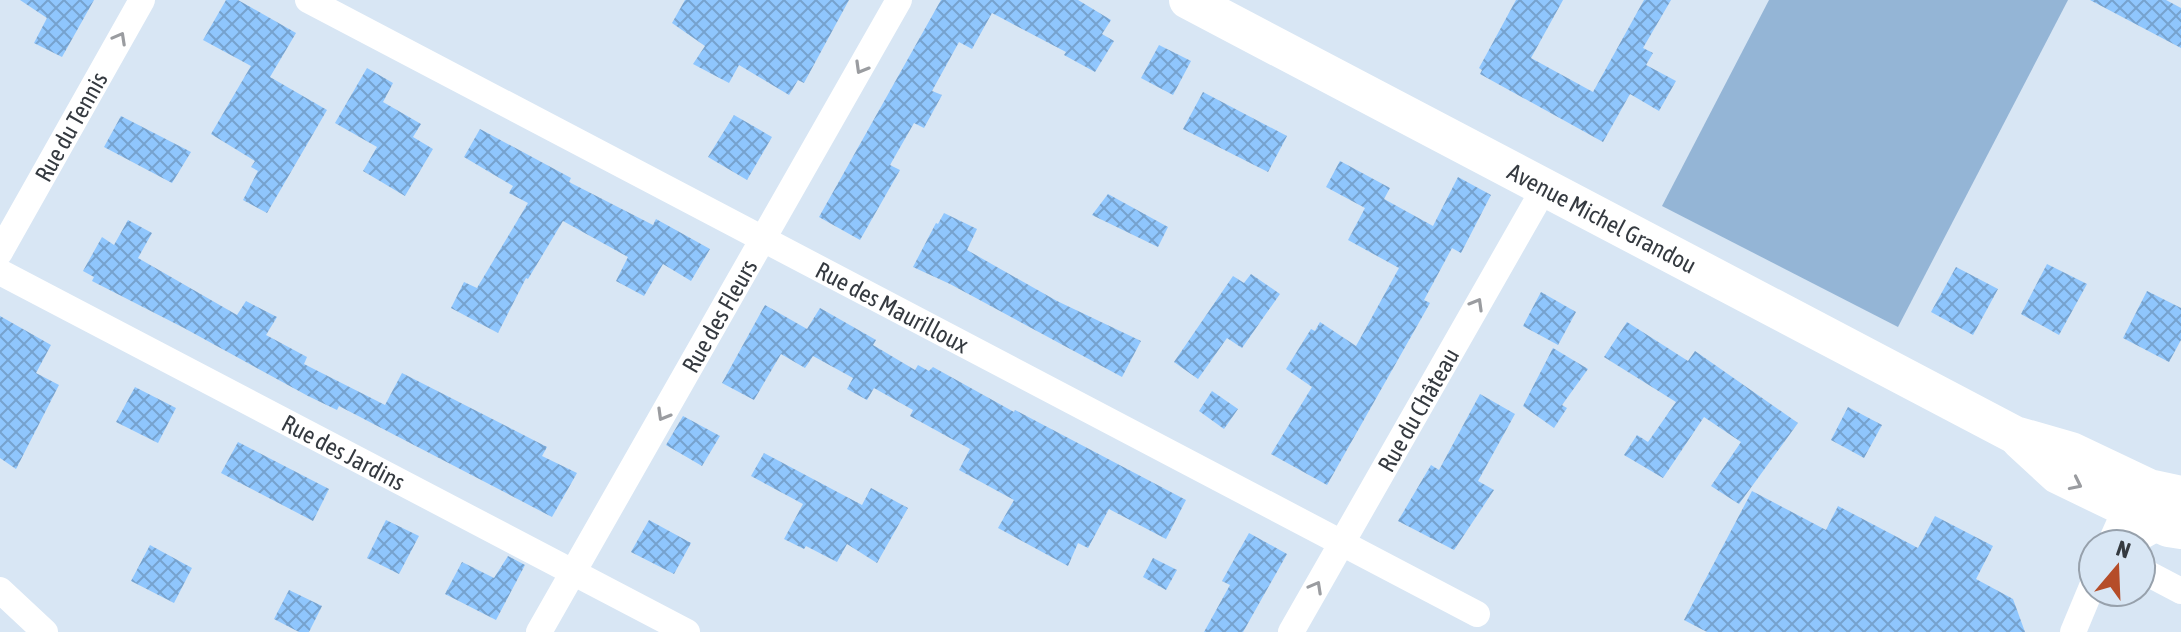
<svg xmlns="http://www.w3.org/2000/svg" width="2181" height="632" viewBox="0 0 2181 632" font-family="'Asap Condensed',sans-serif">
	<defs>
		<pattern id="building-cross-hatch" width="8" height="8" patternUnits="userSpaceOnUse" patternTransform="scale(2)"><rect width="8" height="8" fill="#8fc6fd"/><path d="M0 0l8 8M0 8l8-8" fill="none" stroke="#76a2ce"/></pattern>
	</defs>
	<rect width="100%" height="100%" fill="#d8e6f4"/>
	<path fill="#94b5d6" d="M1769,0H2068L1898,327L1662,206Z"/>
	<path fill="url(#building-cross-hatch)" d="M20,0H94L62,57L34,43L47,18Z
		M226,0H238L296,33L270,77L327,110L267,213L243,200L258,171L251,167L255,161L211,134L251,66L203,40Z
		M685,0H849L804,83L798,80L789,95L739,65L729,83L693,64L705,46L672,23Z
		M941,0H1078L1111,20L1102,34L1114,41L1095,72L1064,55L1066,52L992,13L972,49L959,42L932,91L942,95L924,128L914,123L890,165L900,170L860,240L819,217Z
		M1516,0H1563L1531,58L1593,92L1644,0H1671L1643,48L1653,53L1646,65L1676,81L1659,111L1630,94L1603,142L1480,74L1482,70L1479,68Z
		M2090,0H2166L2181,8V48Z
		M1159,45L1191,61L1173,95L1141,78Z
		M367,68L393,83L383,102L421,124L413,137L433,149L405,196L363,171L377,147L335,123Z
		M1203,92L1287,136L1268,172L1183,129Z
		M734,115L772,137L747,180L708,157Z
		M121,116L191,152L172,183L104,147Z
		M480,129L571,178L569,182L653,225L656,219L710,249L691,281L663,264L644,296L616,281L628,257L563,221L528,279L526,278L498,333L451,308L464,282L477,288L528,203L509,193L513,186L464,157Z
		M1340,161L1390,188L1384,199L1433,226L1458,177L1491,195L1461,253L1452,248L1424,300L1430,303L1327,485L1271,454L1312,387L1286,369L1311,329L1315,331L1320,322L1356,346L1399,268L1348,240L1365,208L1326,187Z
		M1108,194L1168,227L1158,247L1092,215Z
		M944,213L977,229L967,250L1057,301L1141,341L1122,377L950,284L913,267L936,223L938,224Z
		M128,220L152,233L138,258L237,315L246,301L277,317L266,335L307,357L304,364L385,405L402,373L547,447L542,456L577,473L552,517L339,406L337,410L308,396L184,328L92,281L94,277L83,271L102,237L114,245Z
		M2047,264L2087,284L2059,335L2021,314Z
		M1956,267L1998,289L1973,335L1931,312Z
		M1251,274L1280,294L1242,348L1227,338L1198,379L1174,362L1233,276L1244,283Z
		M2147,291L2181,308V340L2169,362L2123,338Z
		M1541,292L1576,312L1558,345L1523,326Z
		M765,305L807,329L820,308L876,340L873,345L915,370L918,365L929,371L933,367L1014,412L1015,410L1186,500L1166,539L1109,509L1088,548L1078,543L1068,566L998,528L1014,500L959,470L970,449L910,416L913,410L874,388L867,400L847,389L853,378L813,356L805,368L781,354L754,400L722,383Z
		M0,316L51,345L36,373L59,385L16,469L0,458Z
		M1627,322L1688,361L1695,351L1798,423L1739,504L1711,486L1741,442L1704,417L1663,478L1624,455L1637,435L1648,442L1676,402L1604,357Z
		M1553,348L1588,369L1562,405L1567,408L1554,428L1523,406Z
		M135,387L176,408L158,443L116,422Z
		M1212,391L1238,409L1224,429L1199,411Z
		M1480,394L1515,414L1478,481L1494,490L1454,550L1398,521L1431,465L1439,470Z
		M1848,407L1882,425L1864,458L1831,440Z
		M683,416L720,436L702,466L666,445Z
		M238,442L329,489L313,521L221,473Z
		M764,453L862,505L871,488L908,508L877,563L847,544L837,562L806,546L804,549L784,539L803,504L751,476Z
		M1752,491L1826,530L1838,506L1918,548L1935,516L1993,546L1976,579L2013,599L2025,632H1707L1684,620Z
		M386,520L419,536L399,574L367,558Z
		M649,520L691,543L674,574L631,552Z
		M1249,533L1287,554L1243,632H1204L1230,585L1222,581Z
		M150,545L192,568L174,603L131,581Z
		M508,556L525,565L496,620L445,594L462,562L494,578Z
		M1153,558L1177,570L1166,590L1143,577Z
		M289,590L322,606L309,632H299L274,619Z"/>
	<g fill="none" stroke-linecap="round" stroke-linejoin="round">
		<g stroke="#fff" stroke-width="26">
			<path id="s1" d="M308,0L1477,614"/>
			<path id="s2" d="M0,252L142,0"/>
			<path id="s3" d="M0,272L687,632"/>
			<path d="M2110,544L2126,508L2143,506"/>
			<path d="M2129,544L2152,531L2168,528"/>
			<path d="M2143,571L2181,591"/>
			<path d="M0,590L45,632"/>
			<path id="s4" d="M539,632L899,0"/>
			<path id="s5" d="M1291,632L1545,187"/>
			<path d="M2073,632L2093,584"/>
		</g>
		<g stroke="#fff" stroke-width="38">
			<path id="s6" d="M1188,0L2015,435L2071,451L2149,488L2181,495"/>
			<path d="M2020,440L2058,475L2168,528L2181,530"/>
		</g>
	</g>
	<defs><path id="oneway-chevron" d="M-2-3.5L2.5 0L-2 3.5" fill="none" stroke-width="1.6" stroke-linecap="round" stroke-linejoin="round" transform="scale(2)"/></defs>
	<g stroke="#9a9ca0">
		<use href="#oneway-chevron" transform="translate(120 38) rotate(-61)"/>
		<use href="#oneway-chevron" transform="translate(861 68) rotate(120)"/>
		<use href="#oneway-chevron" transform="translate(1477 304) rotate(-60)"/>
		<use href="#oneway-chevron" transform="translate(663 415) rotate(120)"/>
		<use href="#oneway-chevron" transform="translate(2076 484) rotate(26)"/>
		<use href="#oneway-chevron" transform="translate(1316 587) rotate(-61)"/>
	</g>
	<g text-anchor="middle" dominant-baseline="central" stroke-width="7" stroke-linejoin="round" paint-order="stroke">
		<g font-size="24" fill="#353a40" stroke="#d8e6f4">
			<text stroke="none"><textPath href="#s2" startOffset="144">Rue du Tennis</textPath></text>
			<text stroke="none"><textPath href="#s6" startOffset="468">Avenue Michel Grandou</textPath></text>
			<text stroke="none"><textPath href="#s1" startOffset="660">Rue des Maurilloux</textPath></text>
			<text stroke="none"><textPath href="#s4" startOffset="364">Rue des Fleurs</textPath></text>
			<text stroke="none"><textPath href="#s5" startOffset="256">Rue du Château</textPath></text>
			<text stroke="none"><textPath href="#s3" startOffset="388">Rue des Jardins</textPath></text>
		</g>
	</g>
	<g transform="translate(2117 568) rotate(19)"><circle r="38" fill="#d8e6f4" stroke="#97a1ac" stroke-width="2"/>
	<path d="M0-6L14 30L0 20L-14 30Z" fill="#b54d29"/>
	<text y="-12" font-size="22" font-weight="bold" text-anchor="middle" fill="#353a40">N</text>
	</g>
</svg>
